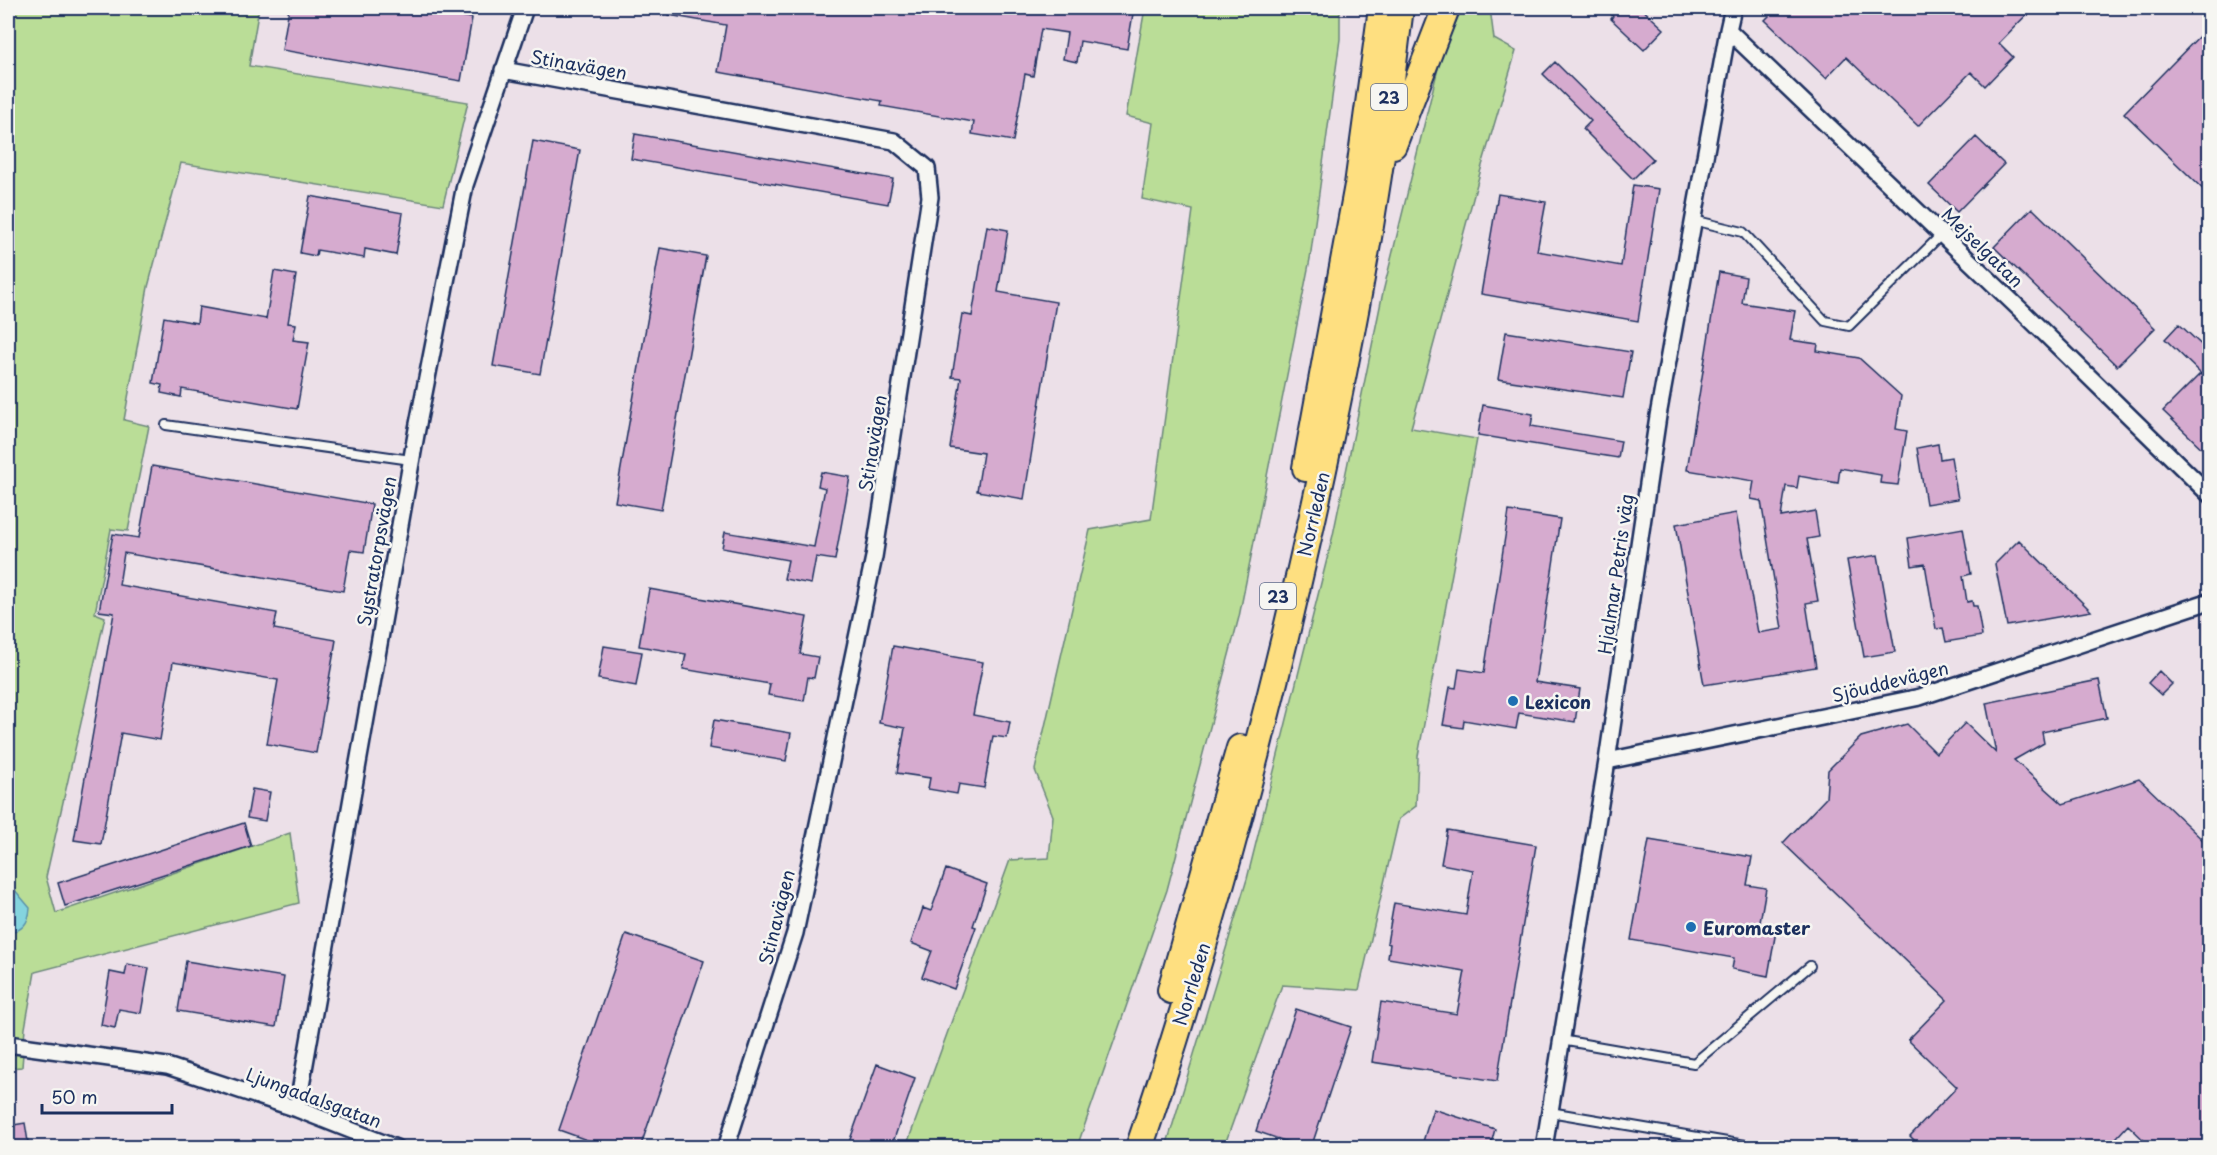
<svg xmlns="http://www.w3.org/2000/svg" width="2217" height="1155" viewBox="0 0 2217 1155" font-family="'Playpen Sans',sans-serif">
	<rect width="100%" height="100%" fill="#ece0e8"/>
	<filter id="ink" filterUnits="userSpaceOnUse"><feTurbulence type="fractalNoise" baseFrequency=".0167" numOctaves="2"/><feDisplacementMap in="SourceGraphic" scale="12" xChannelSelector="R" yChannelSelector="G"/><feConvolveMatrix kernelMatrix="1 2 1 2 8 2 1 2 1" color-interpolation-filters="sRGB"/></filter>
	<g filter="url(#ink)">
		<path fill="#badd97" stroke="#6a867a" stroke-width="1.5" d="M8,8H259L249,66L468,102L443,205L181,163L148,287L124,420L149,426L128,531L111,529L95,613L105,617L46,877L56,913L290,833L299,903L35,972L25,1028L22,1067L8,1068Z
			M1145,8H1340V39L1310,259L1239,617L1167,890L1077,1147H906L1010,860L1049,858L1053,816L1035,770L1090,530L1151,519L1193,210L1142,199L1153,123L1126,116Z
			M1462,8H1490L1494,39L1516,51L1481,169L1411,428L1477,439L1418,756L1416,806L1399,819L1359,990L1282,985L1224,1147H1166L1247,879L1333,535L1383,292L1441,56Z"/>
		<path fill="#84d4de" stroke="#5a92ab" stroke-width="1.5" d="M8,882L30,908C29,924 22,930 8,934Z"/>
		<path fill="#d6abcf" stroke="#1b2f5e" stroke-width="1.5" d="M289,8H414L472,18L461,81L282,50Z
			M669,8H1134L1127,49L1080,41L1077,62L1063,59L1067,33L1041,29L1033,76L1025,74L1013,141L972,134L974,122L881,106L882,101L718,72L726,25L669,15Z
			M1604,8H1641L1664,29L1644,50L1611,19L1613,16Z
			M1777,8H2033L1999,43L2013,57L1985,86L1971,72L1918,126L1846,57L1826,78L1765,20Z
			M2210,25V196L2124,113Z
			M1555,62L1653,159L1633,179L1583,129L1591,121L1543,74Z
			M635,134L893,179L888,204L631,159Z
			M1976,137L2004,164L1957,212L1929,185Z
			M533,141L580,150L540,374L493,366Z
			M1633,185L1659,189L1638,321L1481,294L1498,194L1546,202L1537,251L1621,266Z
			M310,196L403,213L396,255L365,249L364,258L317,250L316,256L300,253Z
			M2032,208L2155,328L2117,366L1994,247Z
			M987,226L1008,230L998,292L1056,302L1024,499L977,491L983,453L950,448L961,378L952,377L962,314L972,316Z
			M660,248L706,256L661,510L615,502Z
			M274,271L296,275L288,323L296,324L293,340L309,342L297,409L182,389L181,397L161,393L162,385L153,383L164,317L197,323L199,307L266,319Z
			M1719,272L1746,277L1742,303L1795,311L1790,340L1818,344L1817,351L1859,358L1901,396L1896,429L1907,431L1898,485L1880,483L1881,475L1840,468L1838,483L1799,476L1797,488L1786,486L1781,517L1815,511L1819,537L1807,539L1818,601L1806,603L1816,667L1704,685L1676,524L1736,513L1758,633L1782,629L1761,501L1751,499L1754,481L1687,470Z
			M2179,324L2210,353V366L2201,374L2165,339Z
			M1506,332L1631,352L1623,398L1498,379Z
			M2200,374L2210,383V456L2163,411Z
			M1483,405L1533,414L1531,426L1621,441L1618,458L1478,435Z
			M1938,444L1940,459L1951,457L1958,499L1926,504L1917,448Z
			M152,466L372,504L364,552L350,550L343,591L124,553L119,585L277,613L274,629L336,640L316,753L267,744L278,680L173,662L160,740L121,733L101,844L74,840L114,613L99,611L113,534L139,538Z
			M821,472L850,477L835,560L816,557L811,584L784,579L788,560L722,548L725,532L814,547L825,488L818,486Z
			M1509,511L1560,519L1535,682L1580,689L1575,722L1519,713L1516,729L1464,720L1463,728L1443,725L1450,687L1456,688L1459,669L1484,673Z
			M1963,528L1971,574L1963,576L1967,602L1972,601L1973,606H1977L1982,636L1946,642L1943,628L1936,629L1925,564L1912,566L1908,538Z
			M2019,540L2091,611L2007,626L1995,564Z
			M1878,555L1895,652L1864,657L1847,560Z
			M649,589L807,617L800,654L818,657L814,678L808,677L804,701L768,695L770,684L683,669L686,654L639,646Z
			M604,646L642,652L636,686L598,679Z
			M893,646L983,662L973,715L1010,722L1007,738L993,736L984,788L959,784L957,794L928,789L930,778L897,773L905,728L879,723Z
			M2159,671L2172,684L2161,695L2148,683Z
			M2099,680L2107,718L2042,732L2044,743L2014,760L2063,804L2139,779L2210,847V1148H2152L2128,1125L2107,1148H1922L1910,1136L1957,1087L1908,1040L1947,1000L1783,843L1826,798L1828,770L1861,737L1907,724L1936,753L1965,723L1996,753L1986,703Z
			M714,720L791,733L786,761L709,748Z
			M252,789L270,792L265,821L247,818Z
			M244,823L251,846L65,906L58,883Z
			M1447,830L1536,845L1497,1081L1372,1062L1381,1002L1457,1014L1465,971L1388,958L1390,944L1387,943L1394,903L1466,915L1473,870L1441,864Z
			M1649,840L1752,857L1747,885L1766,888L1759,928L1776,931L1768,976L1732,969L1734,958L1631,940Z
			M946,869L987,884L973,926L976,927L954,989L922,977L932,951L911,943L923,908L931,911Z
			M626,934L704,961L640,1148H609L559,1130Z
			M186,961L284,977L276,1027L178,1011Z
			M127,964L149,968L141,1013L119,1009L115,1028L101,1025L110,972L125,975Z
			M1296,1009L1351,1027L1311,1148H1305L1256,1131Z
			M877,1064L915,1078L891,1148H847Z
			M1433,1109L1495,1129L1490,1148H1421Z
			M25,1123L29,1148H8V1126Z"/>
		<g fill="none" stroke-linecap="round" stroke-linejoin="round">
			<g stroke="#1b2f5e" stroke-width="12">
				<path id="service" d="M1693,220L1743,232L1825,321L1849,326L1942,234
					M166,425L411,460
					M1561,1040L1694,1063L1810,966
					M1550,1112L1745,1145"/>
			</g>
			<g stroke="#1b2f5e" stroke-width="20">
				<path id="minor" d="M1728,30L2026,315L2210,495
					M503,70L894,141L927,168L930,197L874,557L795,933L726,1148
					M1607,761L1920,697L2210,601
					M8,1044L167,1066L297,1109L396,1148
					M297,1109L417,429L465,185L525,8
					M1544,1148L1607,761L1658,416L1728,30L1733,8"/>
			</g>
			<g stroke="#1b2f5e" stroke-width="30">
				<path id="trunk" d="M1393,145L1446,8
					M1306,468L1358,185L1382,8
					M1171,990L1240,748
					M1139,1148C1197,979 1244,806 1286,633C1321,485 1353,338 1376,188C1386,128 1392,68 1400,8"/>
			</g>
			<use href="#service" stroke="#f6f6f2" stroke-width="8"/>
			<use href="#minor" stroke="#f6f6f2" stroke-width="15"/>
			<use href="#trunk" stroke="#fedf80" stroke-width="26"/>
		</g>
	</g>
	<g fill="#1f6fb2" stroke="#f6f6f2" stroke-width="2">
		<circle cx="1513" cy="701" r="6"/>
		<circle cx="1691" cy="927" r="6"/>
	</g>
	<g text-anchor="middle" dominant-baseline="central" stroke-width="5" stroke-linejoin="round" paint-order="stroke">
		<g fill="#f6f6f2" stroke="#5d6b8a" stroke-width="1.5">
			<rect x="1371" y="84" width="36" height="26" rx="4.5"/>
			<rect x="1260" y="583" width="36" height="26" rx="4.5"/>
		</g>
		<g font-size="16" font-weight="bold" fill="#1b2f5e">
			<text x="1389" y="97">23</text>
			<text x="1278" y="596">23</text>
		</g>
		<g font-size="18" fill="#1b2f5e" stroke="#f6f6f2">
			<text transform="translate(579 64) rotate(10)">Stinavägen</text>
			<text transform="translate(1983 247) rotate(44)">Mejselgatan</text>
			<text transform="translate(872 443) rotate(-81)">Stinavägen</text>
			<text transform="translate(1313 514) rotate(-77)">Norrleden</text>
			<text transform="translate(376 551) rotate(-80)">Systratorpsvägen</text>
			<text transform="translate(1615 574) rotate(-82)">Hjalmar Petris väg</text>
			<text transform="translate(1890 681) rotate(-14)">Sjöuddevägen</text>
			<text transform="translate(776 917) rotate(-76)">Stinavägen</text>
			<text transform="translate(1191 984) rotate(-73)">Norrleden</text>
			<text transform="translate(314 1097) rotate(20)">Ljungadalsgatan</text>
		</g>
		<g font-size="18" font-weight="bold" fill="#1b2f5e" stroke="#f6f6f2" text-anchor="start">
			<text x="1525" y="701">Lexicon</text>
			<text x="1703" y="927">Euromaster</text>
		</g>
	</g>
	<rect width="2217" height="1155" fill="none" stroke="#f6f6f2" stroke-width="30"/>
	<rect x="15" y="15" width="2187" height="1125" fill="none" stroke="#1b2f5e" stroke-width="2" filter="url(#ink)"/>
	<path d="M42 1104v9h130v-9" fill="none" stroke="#1b2f5e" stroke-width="3"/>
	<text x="51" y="1104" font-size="18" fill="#1b2f5e" stroke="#f6f6f2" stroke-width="4.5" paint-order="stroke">50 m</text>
</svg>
